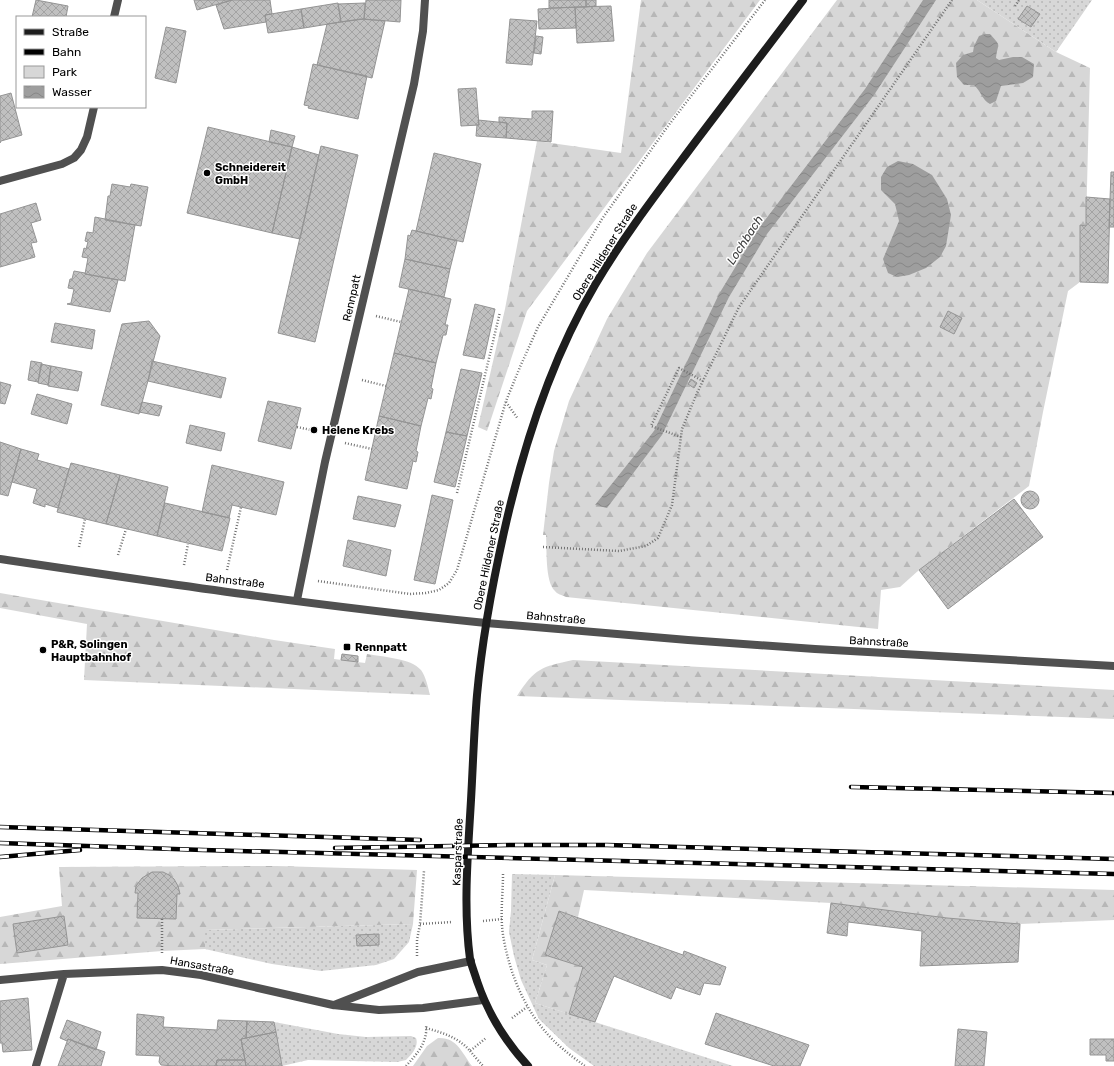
<svg xmlns="http://www.w3.org/2000/svg" width="1114" height="1066" viewBox="0 0 1114 1066" font-family="Rubik,sans-serif">
	<defs>
		<pattern id="green-dots" width="8" height="8" patternUnits="userSpaceOnUse"><rect width="8" height="8" fill="#d7d7d7"/><path d="M2 2h.1M6 6h.1" fill="none" stroke="#b7b7b7" stroke-width="1.8" stroke-linecap="round"/></pattern>
		<pattern id="forest-firs" width="22" height="20" patternUnits="userSpaceOnUse"><rect width="22" height="20" fill="#d7d7d7"/><path d="M5 1l3.5 6h-7zM16 11l3.5 6h-7z" fill="#b7b7b7"/></pattern>
		<pattern id="water-waves" width="16" height="10" patternUnits="userSpaceOnUse"><rect width="16" height="10" fill="#9e9e9e"/><path d="M0 5q4-4 8 0t8 0" fill="none" stroke="#868686"/></pattern>
		<pattern id="building-cross-hatch" width="8" height="8" patternUnits="userSpaceOnUse"><rect width="8" height="8" fill="#c0c0c0"/><path d="M0 0l8 8M0 8l8-8" fill="none" stroke="#a3a3a3"/></pattern>
	</defs>
	<rect width="100%" height="100%" fill="#fff"/>
	<path fill="url(#green-dots)" d="M977,0H1092L1056,52Z
		M512,874L555,875L532,960L547,965L535,1003L733,1066H594L569,1048L539,1019L521,980L514,956L509,932L511,911Z
		M413,924L409,942L394,959L376,965L321,971L272,964L205,949V930Z
		M274,1022L338,1034L366,1037L411,1036L416,1038C419,1046 412,1054 406,1060L397,1062L308,1060L282,1066Z"/>
	<path fill="url(#forest-firs)" d="M641,0H760L527,311L487,431L478,427L505,309L537,141L621,153Z
		M837,0H977L1056,52L1090,68L1086,226L1080,225V282L1068,291L1043,412L1029,486L919,570L900,587L881,590L878,629L566,597C562,595 557,594 555,591C545,582 547,549 546,535H543L549,483L554,451L569,401L607,319L647,253Z
		M0,593L274,640L335,649L334,659L365,663L367,654C382,657 411,658 421,670C426,677 428,687 430,695L84,680L87,624L0,608Z
		M573,660L1114,690V719L517,696C535,668 541,667 573,660Z
		M277,866L417,870L413,924L205,930V949L162,951L0,964V917L62,906L59,867Z
		M555,875L1114,890V920L1020,924L947,918L831,903L584,890L578,917L559,911L545,955L583,967L569,1014L535,1003L547,965L532,960Z
		M438,1038C457,1037 462,1053 472,1066H413L427,1046Z"/>
	<path fill="url(#water-waves)" d="M923,0H936L874,95L767,234L729,297L662,435L607,508L595,505L654,431L719,294L759,228L865,89Z
		M985,34H990C1002,48 998,41 996,58L999,60L1013,57H1022L1034,64L1033,77L1023,83L1001,86L996,101L990,104C982,100 981,91 974,85H964L957,77L956,63L963,55L973,52L974,46L979,36Z
		M898,161L913,164L932,175L947,199L951,215L946,246L940,257L926,268L909,275L897,277L888,273L883,259L899,221L895,204L881,190V177L887,167Z"/>
	<path fill="url(#building-cross-hatch)" stroke="#949494" d="M36,0L68,6L66,17H32Z
		M194,0H232L197,10Z
		M232,0H270L272,14L265,15L266,22L224,29L216,5Z
		M366,0H401L400,22L364,19Z
		M549,0H586V7L549,8Z
		M586,0H596V6L586,7Z
		M338,3L341,22L304,28L301,9Z
		M365,3L364,19L341,22L338,4Z
		M611,6L614,41L577,43L575,7Z
		M1027,6L1040,14L1031,27L1018,19Z
		M575,7L576,28L539,29L538,9Z
		M301,9L304,28L268,33L265,15Z
		M360,19L385,21L372,78L317,65L327,24Z
		M510,19L537,21L532,65L506,63Z
		M166,27L186,31L176,83L155,78Z
		M536,36L543,37L541,54L534,53Z
		M313,64L367,76L358,119L308,108L309,106L304,105Z
		M476,88L479,125L461,126L458,89Z
		M11,93L22,135L1,141L0,143V96Z
		M532,111H553L551,142L506,138L507,123L499,122V117L532,119Z
		M478,120L507,123L506,138L476,136L477,125H479Z
		M208,127L292,147L272,233L187,213Z
		M271,130L295,136L292,147L269,142Z
		M321,146L358,155L315,342L278,333Z
		M292,147L319,155L300,239L272,233Z
		M434,153L481,164L463,242L416,231Z
		M1111,172H1114V227H1109Z
		M112,184L130,187L131,184L148,187L141,226L105,220L108,196H110Z
		M1086,197L1110,199L1108,283L1080,282V225L1086,226Z
		M36,203L41,220L31,223L37,242L31,243L35,257L0,267V214Z
		M95,217L135,225L125,281L85,274L88,258L82,257L84,248L86,249L88,242L85,241L87,232L93,233Z
		M412,230L457,241L450,269L405,259L408,235L410,236Z
		M405,259L450,269L444,297L399,287Z
		M74,271L85,273V274L118,280L110,312L67,304L71,303L74,289L68,288L70,279H72Z
		M409,289L451,299L445,325H448L446,335H443L436,363L394,353Z
		M475,304L495,309L484,359L463,355Z
		M948,311L962,318L954,334L940,327Z
		M149,321L160,336L139,414L101,405L122,324Z
		M55,323L95,330L92,349L51,342Z
		M394,353L436,363L431,388L433,389L431,399L428,398L421,426L379,416Z
		M31,361L42,363L38,382L28,380Z
		M152,361L226,378L221,398L148,381Z
		M41,364L51,366L48,385L38,383Z
		M51,366L82,372L78,391L48,386Z
		M461,369L482,373L467,436L446,432Z
		M691,379L697,383L694,388L688,384Z
		M0,382L11,385L5,404L0,403Z
		M37,394L72,404L67,424L31,414Z
		M268,401L301,408L291,449L258,441Z
		M142,402L162,406L159,416L139,412Z
		M379,416L421,426L416,451L418,452L416,462L413,461L407,489L365,480Z
		M190,425L225,433L221,451L186,443Z
		M446,432L467,436L455,487L434,482Z
		M0,442L21,449L8,496L0,494Z
		M21,449L39,454L37,460L69,469L58,508L45,504V507L33,503L37,489L12,482Z
		M71,463L120,475L106,524L57,512Z
		M212,465L284,482L276,515L232,505L229,518L202,512Z
		M120,475L168,487L157,536L106,524Z
		M1021 500a9 9 0 1 1 18 0a9 9 0 1 1-18 0Z
		M432,495L453,500L435,584L414,580Z
		M358,496L401,505L395,527L353,519Z
		M1014,499L1043,537L948,609L919,570Z
		M165,503L230,518L222,551L157,536Z
		M348,540L391,550L386,576L343,566Z
		M342,654L358,656V662L341,660Z
		M152,872H163L169,875L174,879L178,886L180,894H177L176,919L137,918L138,893H135L136,886L142,878Z
		M831,903L947,918L1020,924L1018,962L920,966L922,931L848,922L847,936L827,933Z
		M559,911L683,955L684,951L726,967L720,985L704,983L700,995L676,987L671,999L614,976L595,1022L569,1014L583,967L545,955Z
		M64,916L68,945L17,953L13,924Z
		M379,934V945L357,946L356,935Z
		M28,998L32,1050L3,1052L2,1043H0V1001Z
		M716,1013L809,1045L800,1066H774L705,1044Z
		M137,1014L164,1017L163,1027L217,1030L218,1020L247,1021L246,1038L241,1039L245,1060H217L216,1066H175L161,1065L159,1062L160,1056L136,1055Z
		M67,1020L101,1032L96,1050L68,1039L67,1041L60,1038Z
		M247,1021L274,1022L276,1032L246,1038Z
		M958,1029L987,1032L984,1066H955Z
		M276,1032L282,1066H246L241,1039Z
		M68,1039L105,1052L101,1066H58Z
		M1090,1039H1114V1061H1106V1055H1090Z
		M217,1060H245L246,1066H216Z"/>
	<g fill="none" stroke-linecap="round" stroke-linejoin="round">
		<path stroke="#727272" stroke-width="2.5" stroke-dasharray="1 2" stroke-linecap="butt" d="M1015,6L1019,0
			M376,316L401,322
			M362,380L386,386
			M506,402L518,419
			M297,427L316,431
			M681,437L651,426L679,368L703,381
			M345,443L372,449
			M457,493L500,312
			M79,547L85,519
			M543,547L619,551L646,546L658,538L672,505L682,429L697,393L739,307L952,0
			M118,555L126,529
			M184,565L188,544
			M227,570L241,507
			M318,581L410,594L426,593L439,590L449,583L457,570L506,401L520,367L538,327L602,219L668,126L765,0
			M503,874C503,894 500,915 503,935C510,978 529,1021 563,1049C570,1055 578,1061 585,1066
			M162,919V954
			M483,921L502,919
			M420,924L452,922
			M417,956V940L420,924L424,871
			M512,1018L527,1007
			M426,1028C443,1033 458,1037 470,1051L486,1038
			M470,1051L483,1066
			M406,1066C417,1054 428,1042 426,1025"/>
		<path stroke="#505050" stroke-width="8" d="M114,17L118,0
			M0,181L62,164L74,158L81,150L87,137L94,107
			M297,600L325,462L414,84L423,31L425,0
			M486,623L688,640L815,649L1114,666
			M0,980L64,974L162,970L201,975L333,1005L379,1010L423,1008L483,1000
			M334,1005L418,972L471,961
			M36,1066L64,974"/>
		<path stroke="#505050" stroke-width="8" d="M0,559C162,583 323,607 486,623"/>
		<path stroke="#1d1d1d" stroke-width="8" d="M528,1066C505,1041 488,1014 477,981C475,974 472,967 470,959C463,907 468,853 471,800C473,765 474,730 477,695C482,640 492,586 504,532C523,447 550,361 595,285C625,234 661,188 696,141C732,94 767,47 803,0"/>
		<g stroke="#000" stroke-width="4.5">
			<path id="rail" d="M851,787L1114,793
				M0,827L420,840
				M0,843L203,850L1114,874
				M335,848L513,845H607L1114,859
				M0,857L80,850"/>
		</g>
		<use href="#rail" stroke="#fff" stroke-width="3" stroke-dasharray="9" stroke-linecap="butt"/>
	</g>
	<g fill="#000" stroke="#fff" stroke-width="1.5">
		<circle cx="207" cy="173" r="4"/>
		<circle cx="314" cy="430" r="4"/>
		<rect x="343" y="643" width="8" height="8" rx="2"/>
		<circle cx="43" cy="650" r="4"/>
	</g>
	<g text-anchor="middle" dominant-baseline="central" stroke-width="3" stroke-linejoin="round" paint-order="stroke">
		<g font-size="11" font-weight="bold" fill="#000" stroke="#fff" text-anchor="start">
			<text x="215" y="167">Schneidereit<tspan x="215" dy="13">GmbH</tspan></text>
			<text x="322" y="430">Helene Krebs</text>
			<text x="51" y="644">P&amp;R, Solingen<tspan x="51" dy="13">Hauptbahnhof</tspan></text>
			<text x="355" y="647">Rennpatt</text>
		</g>
		<g font-size="11" fill="#000" stroke="#fff">
			<text transform="translate(605 252) rotate(-58)">Obere Hildener Straße</text>
			<text transform="translate(352 298) rotate(-77)">Rennpatt</text>
			<text transform="translate(489 555) rotate(-78)">Obere Hildener Straße</text>
			<text transform="translate(235 581) rotate(7)">Bahnstraße</text>
			<text transform="translate(556 618) rotate(5)">Bahnstraße</text>
			<text transform="translate(879 642) rotate(3)">Bahnstraße</text>
			<text transform="translate(458 852) rotate(-88)">Kasparstraße</text>
			<text transform="translate(202 966) rotate(10)">Hansastraße</text>
		</g>
		<g font-size="12" font-style="italic" fill="#3f3f3f" stroke="#fff">
			<text transform="translate(745 240) rotate(-57)">Lochbach</text>
		</g>
	</g>
	<rect x="16" y="16" width="130" height="92" fill="#ffffff" stroke="#999999"/>
	<rect x="24" y="29" width="20" height="6" fill="#1d1d1d" stroke="#999999"/>
	<text x="52" y="36" font-size="12" fill="#000000">Straße</text>
	<rect x="24" y="49" width="20" height="6" fill="#000000" stroke="#999999"/>
	<text x="52" y="56" font-size="12" fill="#000000">Bahn</text>
	<rect x="24" y="66" width="20" height="12" fill="#d7d7d7" stroke="#999999"/>
	<text x="52" y="76" font-size="12" fill="#000000">Park</text>
	<rect x="24" y="86" width="20" height="12" fill="url(#water-waves)" stroke="#999999"/>
	<text x="52" y="96" font-size="12" fill="#000000">Wasser</text>
</svg>
